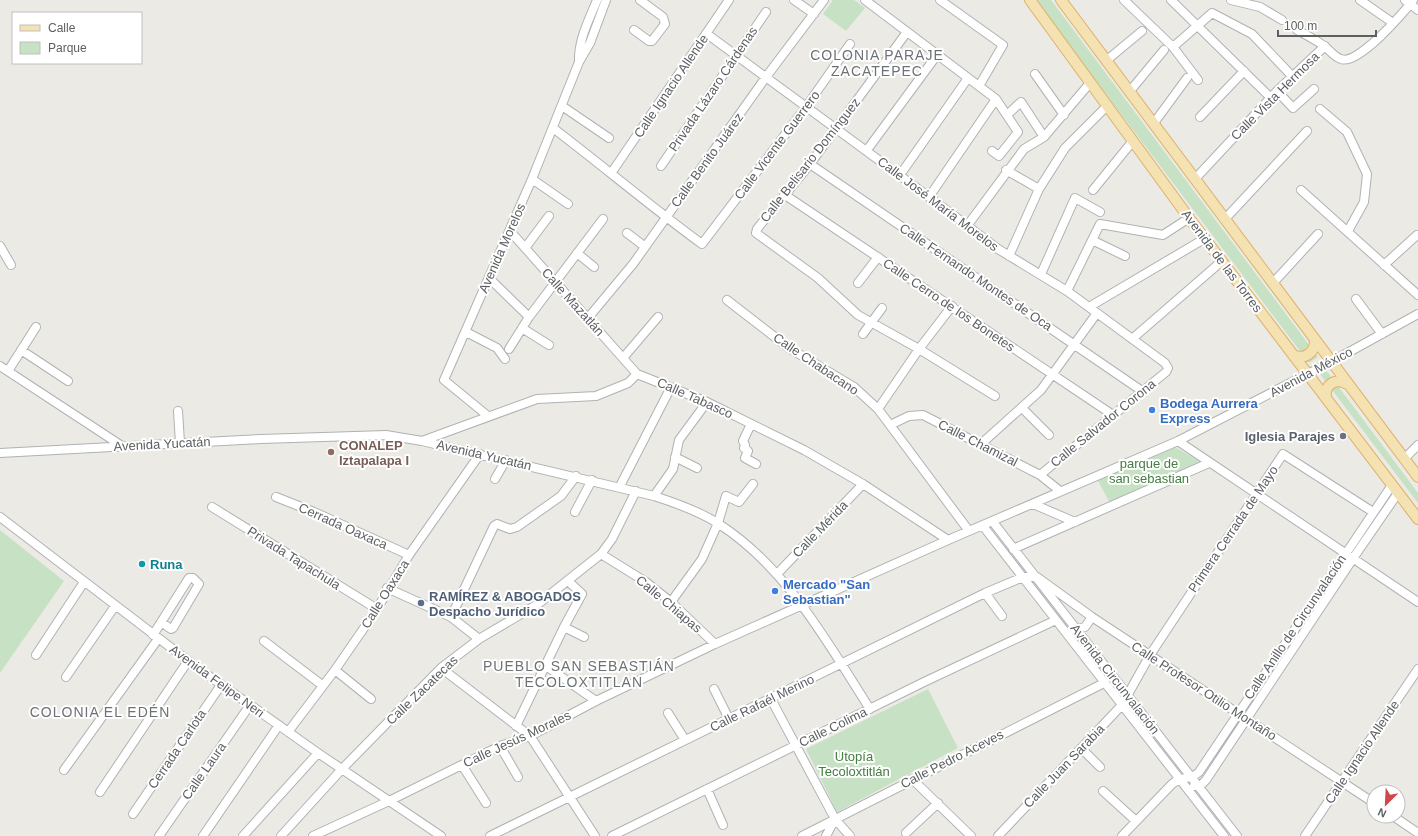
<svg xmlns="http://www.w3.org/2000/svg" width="1418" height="836" viewBox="0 0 1418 836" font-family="Arial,sans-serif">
	<rect width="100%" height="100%" fill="#eceae4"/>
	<path fill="#c7e1c4" d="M833,0H854L865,8L846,31L823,14Z
		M1035,0H1051L1318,357L1309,363Z
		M1326,370L1418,493V503L1320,374Z
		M1170,444L1202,463L1111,505L1096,477Z
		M0,530L64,581L0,673Z
		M928,689L958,748L837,812L806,749Z"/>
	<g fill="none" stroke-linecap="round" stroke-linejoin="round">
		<g stroke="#afb2b4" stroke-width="10">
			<path id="minor" d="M794,0L814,14
				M865,0L996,99L1018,132L999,156L992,151
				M940,0L1003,45L979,86
				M1124,0L1173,47L1198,80
				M1171,0L1271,98
				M1231,0L1260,7L1282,20
				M1360,0L1393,23
				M1405,0L1418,10
				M634,30L649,41H652L665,24L663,17L640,0
				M1297,30C1306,35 1316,40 1324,46C1330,50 1334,57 1341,59C1357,66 1404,13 1413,0
				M907,32L810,164L757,229L756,233L818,278L858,315L919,349L995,396
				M707,34L929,197L998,249L1067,291L1165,363L1168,368L1166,372L1040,475
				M1173,47L1212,13L1252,34L1292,76
				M1107,60L1142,31
				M579,62C578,40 589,20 597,0
				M1035,74L1064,115
				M1130,91L1164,50
				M1277,91L1293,108L1314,89
				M562,106L609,138
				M1320,109L1347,132L1367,174L1364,202L1348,231
				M1008,114L1021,102L1044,137
				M1200,117L1244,71
				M1154,123L1187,78
				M553,128C603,166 651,207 702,244L806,107L850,44
				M867,150L937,55
				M810,164L1142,391
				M661,166L766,12
				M1006,170L1039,189
				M612,172L729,0
				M900,175L968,78
				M532,179L568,204
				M1195,179L1277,91L1325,46
				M1093,190L1132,142
				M1301,190L1418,295
				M785,195L1113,415
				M929,197L996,99
				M1225,219L1307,131
				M967,226L1024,149L1044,137L1090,83
				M510,231L637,374L707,402L804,450L863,484L948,540
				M627,233L644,246
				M1092,240L1125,256
				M0,246L11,265
				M525,248L549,216
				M577,253L594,267
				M1009,256L1039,189L1065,148L1107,106
				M1384,265L1417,235
				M1041,274L1075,198L1100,212
				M489,278L529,317
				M858,283L878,257
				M1273,283L1318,234
				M1067,291L1100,224L1163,235L1189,218
				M1356,299L1382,334
				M727,300L789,348L854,387L878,409L969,531
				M1089,307L1204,239
				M588,318L633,264L766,77L824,0
				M522,328L549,345
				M466,332L497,348L505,359
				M863,334L882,308
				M1132,339L1222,261
				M509,349L529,317L603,219
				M21,350L68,381
				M623,358L658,317
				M0,366L122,446
				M8,371L36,327
				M1022,408L1049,435
				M878,409L919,349L952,306
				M178,411L180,443
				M488,416L444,380L532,179L579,62L590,43L606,0
				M751,424L743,441L745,445L744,448L748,451L745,458L756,464
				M890,425L909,416L923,415L1040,475L1060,491
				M422,441L537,399L596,396L628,383L637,374
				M1178,441L1418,602
				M981,444L1041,390L1097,313
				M0,453L261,439L386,435L422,441L654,496C676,503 699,511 719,524C787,568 827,642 870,709
				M675,457L697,468
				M1404,459L1418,445
				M495,479L506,460
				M620,486L671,387
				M654,496L673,469L679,440L707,402
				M276,497L314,512L409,555
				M1033,504L1075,522
				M212,507L377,609
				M575,512L592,480
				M0,517L195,666L318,753L441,836
				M993,522L1237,836
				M983,526L1224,836
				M1013,549L1209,463
				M601,554L646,582L671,602L715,644
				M777,574L863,484
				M387,588L451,617L479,639
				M985,593L1002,616
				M671,602L702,559L718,523L726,496L739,502L753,484
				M451,617L494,526L497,524L510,529L517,527L561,496L576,476
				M564,627L584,637
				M1073,630L1085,627L1092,617
				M153,635L189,578H193L199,584L173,628L171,629L161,622
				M264,641L322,685
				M36,655L84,582
				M546,666L596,701
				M441,668L530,736L595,836
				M335,670L371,699
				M66,677L115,606
				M714,689L729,719
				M771,699L835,819L850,836
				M668,713L685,740
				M516,726L564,627L582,594L568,581
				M288,732L335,670L377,609L409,555L480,454
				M500,746L518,777
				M1081,748L1100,767
				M462,765L486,803
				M64,770L158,639
				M912,779L971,836
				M1194,786L1201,785L1206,780L1354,557L1398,493
				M707,789L723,825
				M1103,791L1136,821
				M100,792L188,661
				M133,814L221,685
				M1393,816L1418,833
				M906,833L938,803
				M159,836L250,705
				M203,836L279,725
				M243,836L318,753
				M281,836L342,769L441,668L479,639L538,604L601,554L612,539L636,491
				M313,836L389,801L500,746L530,736L596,701L715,644L948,540L1178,441L1331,362L1418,314
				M490,836L985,593L1023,577H1037L1092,617L1374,803
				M612,836L924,682L1056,620
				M802,836L1104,683
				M826,836L835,819
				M998,836L1122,705L1150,655L1283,454L1373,512
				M1122,836L1172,784C1183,775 1190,781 1199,772L1392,485
				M1305,836L1418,669"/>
		</g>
		<g stroke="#deb16b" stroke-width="12">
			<path id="major" d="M1030,0L1189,218L1418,519
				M1061,0L1418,477
				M1293,355C1305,360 1315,353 1315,340
				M1326,397C1324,385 1336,377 1347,384"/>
		</g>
		<use href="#minor" stroke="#fff" stroke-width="8"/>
		<use href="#major" stroke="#f4e2b2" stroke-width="10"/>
	</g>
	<g fill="#3f7fe0" stroke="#fff" stroke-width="1.5">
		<circle cx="1152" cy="410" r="4"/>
		<circle cx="775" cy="591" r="4"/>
	</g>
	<circle fill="#6b7280" stroke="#fff" stroke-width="1.5" cx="1343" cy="436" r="4"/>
	<circle fill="#8d6e63" stroke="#fff" stroke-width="1.5" cx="331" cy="452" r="4"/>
	<circle fill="#0f9aa8" stroke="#fff" stroke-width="1.5" cx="142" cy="564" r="4"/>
	<circle fill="#5c6f8a" stroke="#fff" stroke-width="1.5" cx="421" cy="603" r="4"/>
	<g text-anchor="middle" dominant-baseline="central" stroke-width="4" stroke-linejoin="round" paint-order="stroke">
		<g font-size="13" fill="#5c6062" stroke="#fff">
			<text transform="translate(671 86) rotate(-56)">Calle Ignacio Allende</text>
			<text transform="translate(713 89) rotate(-56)">Privada Lázaro Cárdenas</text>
			<text transform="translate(1275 96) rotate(-45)">Calle Vista Hermosa</text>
			<text transform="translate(777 145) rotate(-53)">Calle Vicente Guerrero</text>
			<text transform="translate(707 160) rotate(-54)">Calle Benito Juárez</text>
			<text transform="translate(810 160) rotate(-52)">Calle Belisario Domínguez</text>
			<text transform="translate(938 204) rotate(37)">Calle José María Morelos</text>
			<text transform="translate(502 248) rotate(-66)">Avenida Morelos</text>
			<text transform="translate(1222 261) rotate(53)">Avenida de las Torres</text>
			<text transform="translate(976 277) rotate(34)">Calle Fernando Montes de Oca</text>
			<text transform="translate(573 302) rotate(48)">Calle Mazatlán</text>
			<text transform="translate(949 305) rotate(34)">Calle Cerro de los Bonetes</text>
			<text transform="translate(816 364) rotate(34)">Calle Chabacano</text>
			<text transform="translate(1311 372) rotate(-28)">Avenida México</text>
			<text transform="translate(695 398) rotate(24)">Calle Tabasco</text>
			<text transform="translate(1103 423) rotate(-39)">Calle Salvador Corona</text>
			<text transform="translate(978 443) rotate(27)">Calle Chamizal</text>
			<text transform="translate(162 444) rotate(-3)">Avenida Yucatán</text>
			<text transform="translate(484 455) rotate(13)">Avenida Yucatán</text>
			<text transform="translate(343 526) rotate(24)">Cerrada Oaxaca</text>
			<text transform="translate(820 529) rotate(-46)">Calle Mérida</text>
			<text transform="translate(1233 529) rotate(-56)">Primera Cerrada de Mayo</text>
			<text transform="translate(294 558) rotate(32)">Privada Tapachula</text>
			<text transform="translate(385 594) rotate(-58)">Calle Oaxaca</text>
			<text transform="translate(669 604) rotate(40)">Calle Chiapas</text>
			<text transform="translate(1295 627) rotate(-56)">Calle Anillo de Circunvalación</text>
			<text transform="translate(1115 679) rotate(52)">Avenida Circunvalación</text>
			<text transform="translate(217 681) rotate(36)">Avenida Felipe Neri</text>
			<text transform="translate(422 690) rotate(-44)">Calle Zacatecas</text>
			<text transform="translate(1204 691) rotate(33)">Calle Profesor Otilio Montaño</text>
			<text transform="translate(762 703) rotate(-26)">Calle Rafaél Merino</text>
			<text transform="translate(833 727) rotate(-26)">Calle Colima</text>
			<text transform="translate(517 739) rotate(-25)">Calle Jesús Morales</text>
			<text transform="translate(177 749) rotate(-56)">Cerrada Carlota</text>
			<text transform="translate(1362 752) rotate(-56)">Calle Ignacio Allende</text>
			<text transform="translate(952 759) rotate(-27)">Calle Pedro Aceves</text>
			<text transform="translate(1064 766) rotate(-46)">Calle Juan Sarabia</text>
			<text transform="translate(204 771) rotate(-55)">Calle Laura</text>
		</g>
		<g font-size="13" font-weight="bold" fill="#366cbe" stroke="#fff" text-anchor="start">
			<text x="1160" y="403">Bodega Aurrera<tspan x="1160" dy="15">Express</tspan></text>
			<text x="783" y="584">Mercado "San<tspan x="783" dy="15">Sebastian"</tspan></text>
		</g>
		<g font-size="13" font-weight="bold" fill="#5b616d" stroke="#fff" text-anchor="end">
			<text x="1335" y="436">Iglesia Parajes</text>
		</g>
		<g font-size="13" font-weight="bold" fill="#785e54" stroke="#fff" text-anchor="start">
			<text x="339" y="445">CONALEP<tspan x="339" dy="15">Iztapalapa I</tspan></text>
		</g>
		<g font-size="13" fill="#447e40" stroke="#fff">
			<text x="1149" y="463">parque de<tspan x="1149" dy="15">san sebastian</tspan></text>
			<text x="854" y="756">Utopía<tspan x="854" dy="15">Tecoloxtitlán</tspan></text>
		</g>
		<g font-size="13" font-weight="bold" fill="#0d838f" stroke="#fff" text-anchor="start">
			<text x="150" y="564">Runa</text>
		</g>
		<g font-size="13" font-weight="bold" fill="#4e5e75" stroke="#fff" text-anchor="start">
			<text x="429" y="596">RAMÍREZ &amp; ABOGADOS<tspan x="429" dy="15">Despacho Jurídico</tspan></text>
		</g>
		<g font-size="14" letter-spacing="1" fill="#6d7274" stroke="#fff">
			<text x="877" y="55">COLONIA PARAJE<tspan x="877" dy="16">ZACATEPEC</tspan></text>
			<text x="579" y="666">PUEBLO SAN SEBASTIÁN<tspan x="579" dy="16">TECOLOXTITLAN</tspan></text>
			<text x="100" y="712">COLONIA EL EDÉN</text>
		</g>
	</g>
	<rect x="12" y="12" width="130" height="52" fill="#ffffff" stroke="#bebfc0"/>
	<rect x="20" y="25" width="20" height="6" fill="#f4e2b2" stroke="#bebfc0"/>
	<text x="48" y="32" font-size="12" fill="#5c6062">Calle</text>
	<rect x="20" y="42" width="20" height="12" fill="#c7e1c4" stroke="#bebfc0"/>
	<text x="48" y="52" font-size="12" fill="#5c6062">Parque</text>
	<g transform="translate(1386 804) rotate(204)"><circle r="19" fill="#ffffff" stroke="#bebfc0"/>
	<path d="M0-3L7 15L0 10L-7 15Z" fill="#d2454a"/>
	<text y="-6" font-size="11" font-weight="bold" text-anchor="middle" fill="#5c6062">N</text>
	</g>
	<path d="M1278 30v6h98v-6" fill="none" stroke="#5c6062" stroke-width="2"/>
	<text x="1284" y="30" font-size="12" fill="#5c6062" stroke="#ffffff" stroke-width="3" paint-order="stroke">100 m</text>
</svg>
